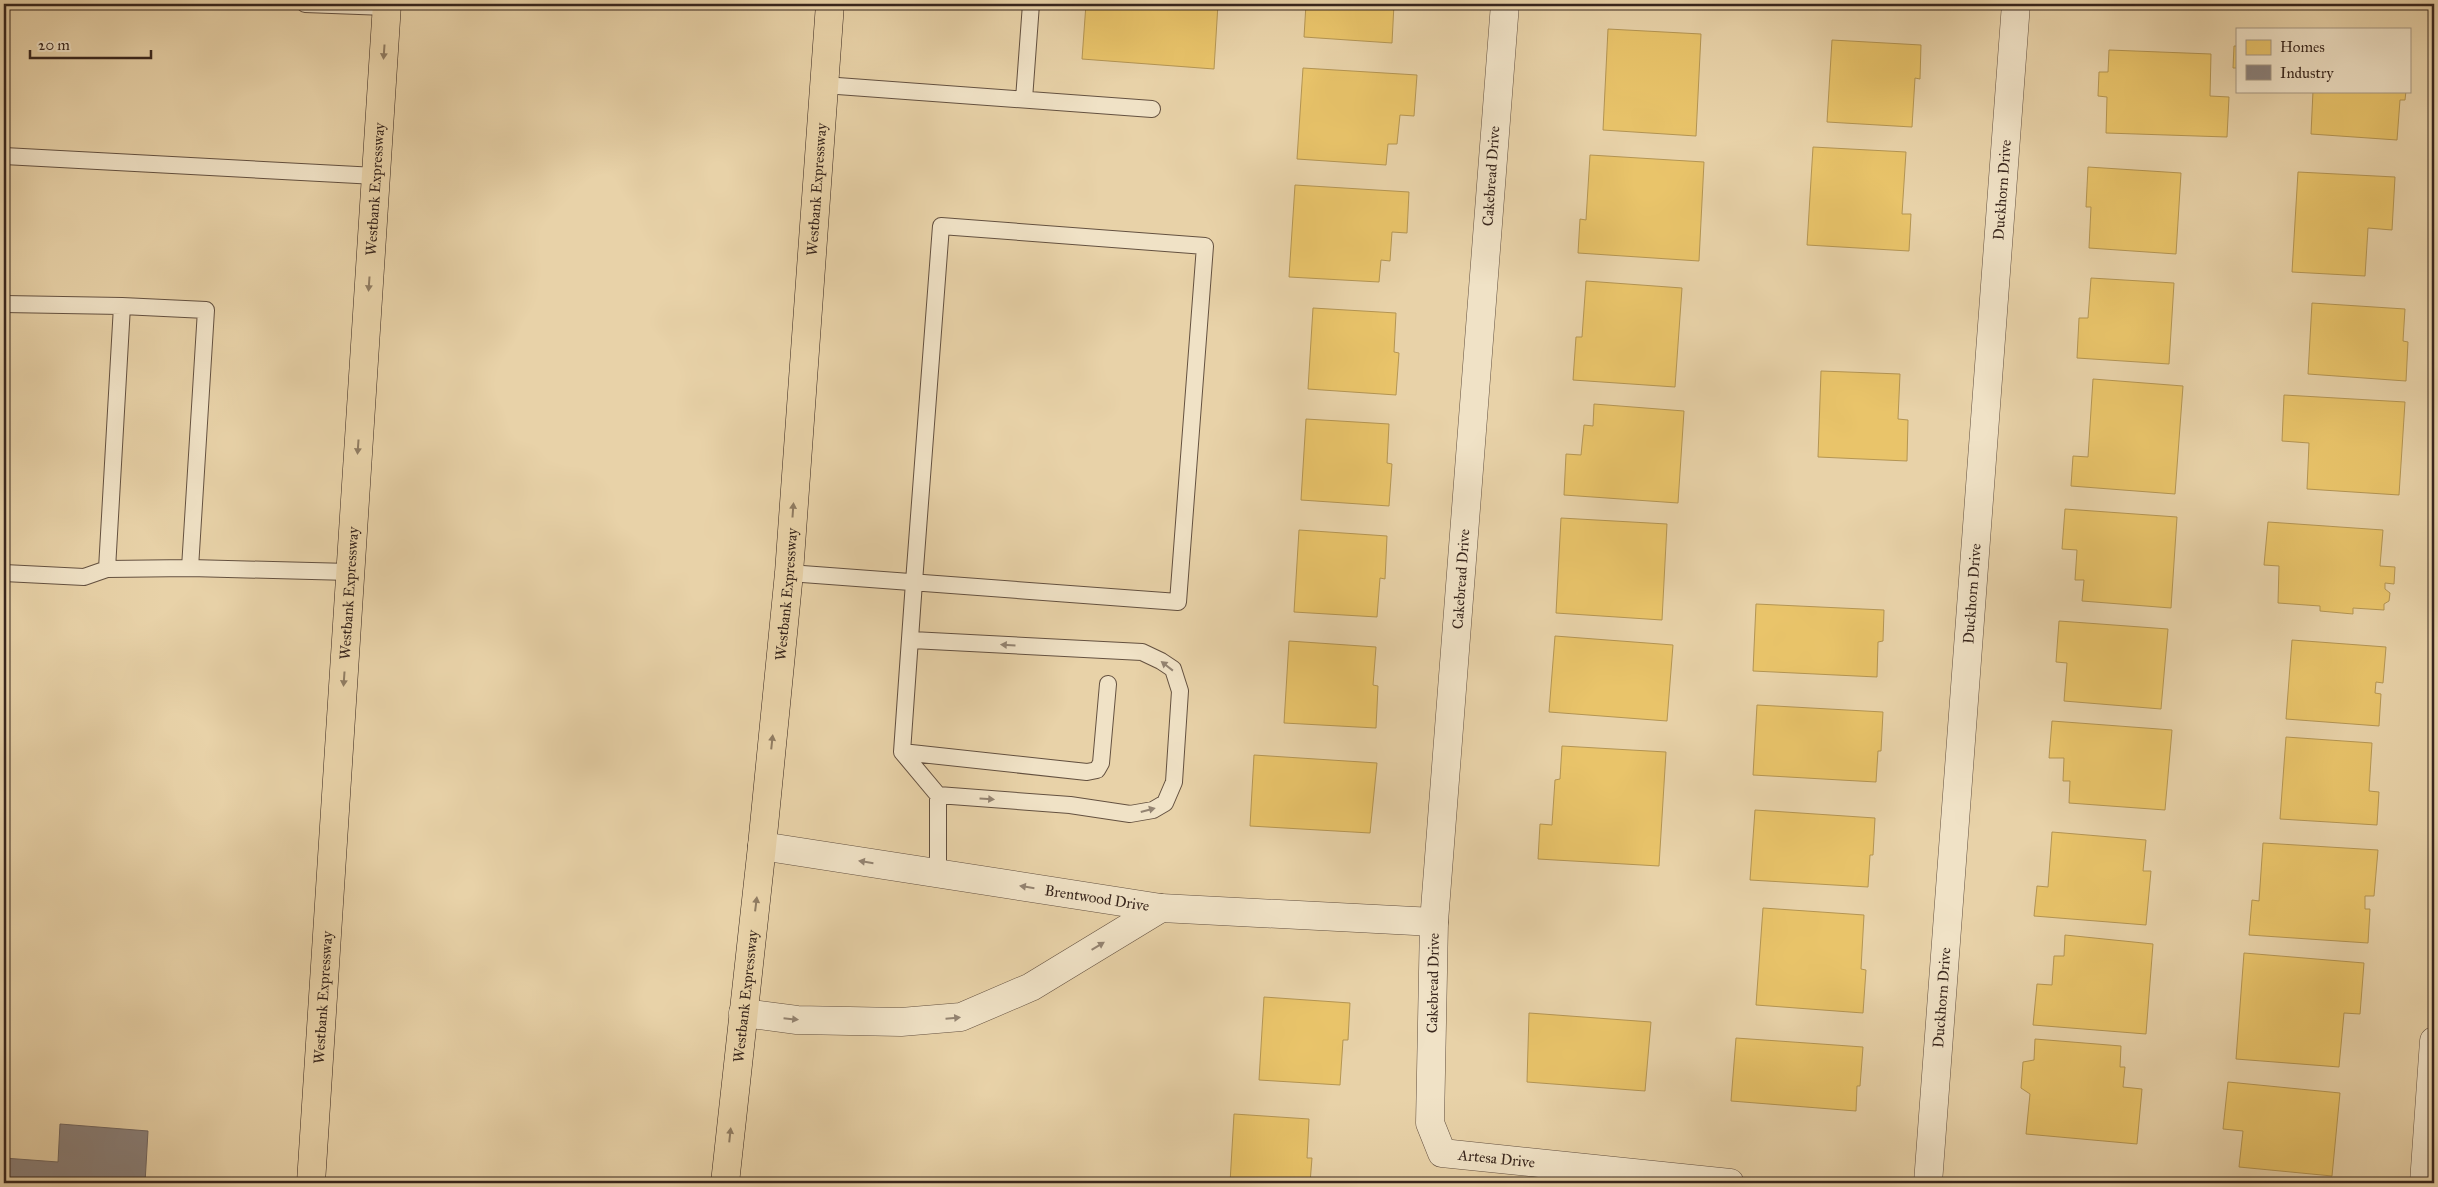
<svg xmlns="http://www.w3.org/2000/svg" width="2438" height="1187" viewBox="0 0 2438 1187" font-family="'IM FELL Great Primer',serif">
	<rect width="100%" height="100%" fill="#e8d2a8"/>
	<filter id="stains"><feTurbulence type="fractalNoise" baseFrequency=".004" numOctaves="4"/><feColorMatrix values="0 0 0 0 .2 0 0 0 0 .09 0 0 0 0 .02 0 0 0 .5 -.17"/></filter>
	<radialGradient id="worn" r=".72"><stop offset=".6" stop-color="#630" stop-opacity="0"/><stop offset="1" stop-color="#630" stop-opacity=".3"/></radialGradient>
	<path fill="#e9c46a" stroke="#b49553" d="M1086,4H1218L1214,69L1082,59Z
		M1306,4H1394L1392,43L1304,37Z
		M1608,29L1701,34L1696,136L1603,130Z
		M1832,40L1921,45L1920,79L1915,78L1912,127L1827,122Z
		M2234,46H2237V68H2233Z
		M2109,50L2211,54L2210,96L2229,97L2227,137L2106,133L2107,97L2098,96L2099,72H2108Z
		M1303,68L1417,75L1414,116L1400,115L1397,144H1388L1386,165L1297,159Z
		M2313,91H2406L2405,100H2400L2397,140L2311,134Z
		M1813,147L1906,152L1902,214H1911L1909,251L1807,245Z
		M1590,155L1704,162L1699,261L1578,253L1580,219L1586,220Z
		M2088,167L2181,173L2176,254L2089,248L2091,207H2086Z
		M2298,172L2395,177L2392,230L2368,228L2365,276L2292,272Z
		M1295,185L1409,192L1407,233L1392,232L1390,261L1381,260L1379,282L1289,277Z
		M2091,278L2174,283L2169,364L2077,358L2079,318H2088Z
		M1586,281L1682,288L1675,387L1573,380L1576,337H1582Z
		M2312,303L2405,309L2403,341L2408,342L2406,381L2308,374Z
		M1313,308L1396,313L1394,352L1399,353L1396,395L1308,389Z
		M1821,371L1900,374L1898,419L1908,420L1907,461L1818,457Z
		M2093,379L2183,386L2175,494L2071,486L2073,456L2088,457Z
		M2284,395L2405,402L2399,495L2307,489L2309,443L2282,441Z
		M1594,404L1684,411L1678,503L1564,495L1566,454L1581,455L1584,425L1593,426Z
		M1306,419L1389,424L1387,463L1392,464L1389,506L1301,500Z
		M2065,509L2177,517L2171,608L2082,601L2084,580H2075L2077,550L2062,549Z
		M1561,518L1667,524L1662,620L1556,613Z
		M2268,522L2383,530L2380,566L2395,567L2394,584L2385,583V589L2390,593L2389,601L2384,604V610L2353,608V614L2320,611V606L2278,603L2279,566L2264,565Z
		M1299,530L1387,536L1385,579L1380,578L1377,617L1294,612Z
		M1756,604L1884,610L1883,641L1878,642L1877,677L1753,671Z
		M2059,621L2168,629L2161,709L2064,701L2067,663L2056,662Z
		M1555,636L1673,645L1667,721L1549,712Z
		M2292,640L2386,647L2383,683L2376,682L2375,693L2381,694L2379,726L2286,719Z
		M1289,641L1376,647L1373,685L1378,686L1376,728L1284,723Z
		M1757,705L1883,712L1881,751H1878L1876,782L1753,775Z
		M2052,721L2172,730L2165,810L2069,803L2070,781H2063L2064,758H2049Z
		M2286,737L2372,743L2369,791L2379,792L2377,825L2280,819Z
		M1562,746L1666,752L1659,866L1538,859L1540,824L1552,825L1555,780L1560,779Z
		M1254,755L1377,763L1370,833L1250,826Z
		M1755,810L1875,818L1873,855H1870L1868,887L1750,880Z
		M2052,832L2146,840L2143,871H2151L2146,925L2034,916L2037,886L2048,887Z
		M2263,843L2378,850L2374,896H2365V909H2370L2368,943L2249,935L2252,900L2259,901Z
		M1763,908L1864,915L1861,969L1866,970L1863,1013L1756,1005Z
		M2065,935L2153,944L2146,1034L2033,1025L2037,984L2052,985L2054,956H2064Z
		M2244,953L2364,963L2360,1014L2344,1013L2339,1067L2236,1059Z
		M1264,997L1350,1003L1348,1040H1343L1340,1085L1259,1080Z
		M1529,1013L1651,1022L1645,1091L1527,1082Z
		M1736,1038L1863,1047L1860,1086H1857L1856,1111L1731,1101Z
		M2035,1039L2121,1046L2120,1067H2125L2123,1087L2142,1089L2137,1144L2026,1134L2030,1094L2021,1088L2023,1062L2034,1060Z
		M2228,1082L2340,1093L2332,1176L2239,1167L2243,1131L2223,1129Z
		M1234,1114L1309,1119L1307,1158H1312L1310,1183H1230Z"/>
	<path fill="#8a817c" stroke="#716660" d="M60,1124L148,1131L145,1183H4V1158L58,1162Z"/>
	<g fill="none" stroke-linecap="round" stroke-linejoin="round">
		<g stroke="#645140" stroke-width="18">
			<path id="lane" d="M305,4L386,7
				M824,85L1152,109
				M1024,99L1031,4
				M4,156L376,176
				M4,304L122,306
				M190,568L206,310L122,306L107,569L190,568L350,572
				M4,573L84,577L107,569
				M789,573L1178,602L1205,246L941,226L914,582L902,752L938,795V873
				M912,640L1142,652L1161,661L1173,669L1180,691L1174,782L1165,803L1153,810L1130,814L1070,805L938,795
				M902,752L1087,772L1097,770L1101,763L1108,684"/>
		</g>
		<g stroke="#645140" stroke-width="29">
			<g id="street">
				<path id="s1" d="M1505,4L1434,922L1430,1123L1442,1153L1730,1183"/>
				<path id="s2" d="M762,846L1161,908L1434,922"/>
				<path d="M743,1013L797,1020L901,1022L961,1017L1031,987L1161,908"/>
				<path id="s3" d="M1928,1183L2016,4"/>
				<path d="M2424,1183L2434,1041"/>
			</g>
		</g>
		<g stroke="#38261d" stroke-width="29">
			<g id="highway">
				<path id="s4" d="M311,1183L387,4"/>
				<path id="s5" d="M725,1183L762,846L789,573L830,4"/>
			</g>
		</g>
		<use href="#lane" stroke="#f0e2c6" stroke-width="16"/>
		<use href="#street" stroke="#f0e2c6" stroke-width="28"/>
		<use href="#highway" stroke="#e8d2a8" stroke-width="28"/>
	</g>
	<defs><path id="oneway-solid" d="M-6-.8H1V-3.2L6.5 0L1 3.2V.8H-6Z" transform="scale(1.25)"/></defs>
	<g fill="#907c62">
		<use href="#oneway-solid" transform="translate(384 52) rotate(94)"/>
		<use href="#oneway-solid" transform="translate(369 284) rotate(94)"/>
		<use href="#oneway-solid" transform="translate(358 447) rotate(94)"/>
		<use href="#oneway-solid" transform="translate(793 510) rotate(-86)"/>
		<use href="#oneway-solid" transform="translate(344 679) rotate(94)"/>
		<use href="#oneway-solid" transform="translate(772 742) rotate(-84)"/>
		<use href="#oneway-solid" transform="translate(756 904) rotate(-83)"/>
		<use href="#oneway-solid" transform="translate(730 1135) rotate(-84)"/>
	</g>
	<g fill="#948472">
		<use href="#oneway-solid" transform="translate(1008 645) rotate(-177)"/>
		<use href="#oneway-solid" transform="translate(1167 666) rotate(-142)"/>
		<use href="#oneway-solid" transform="translate(987 799) rotate(4)"/>
		<use href="#oneway-solid" transform="translate(1148 810) rotate(-15)"/>
		<use href="#oneway-solid" transform="translate(866 862) rotate(-171)"/>
		<use href="#oneway-solid" transform="translate(1027 887) rotate(-171)"/>
		<use href="#oneway-solid" transform="translate(1098 946) rotate(-31)"/>
		<use href="#oneway-solid" transform="translate(953 1018) rotate(-5)"/>
		<use href="#oneway-solid" transform="translate(791 1019) rotate(6)"/>
	</g>
	<g text-anchor="middle" dominant-baseline="central" stroke-width="5" stroke-linejoin="round" paint-order="stroke">
		<g font-size="15" fill="#38261d" stroke="#f0e2c6">
			<text transform="translate(1491 176) rotate(-86)">Cakebread Drive</text>
			<text stroke="none"><textPath href="#s4" startOffset="996">Westbank Expressway</textPath></text>
			<text stroke="none"><textPath href="#s5" startOffset="998">Westbank Expressway</textPath></text>
			<text stroke="none"><textPath href="#s3" startOffset="996">Duckhorn Drive</textPath></text>
			<text transform="translate(1461 579) rotate(-86)">Cakebread Drive</text>
			<text stroke="none"><textPath href="#s4" startOffset="591">Westbank Expressway</textPath></text>
			<text stroke="none"><textPath href="#s5" startOffset="592">Westbank Expressway</textPath></text>
			<text stroke="none"><textPath href="#s3" startOffset="591">Duckhorn Drive</textPath></text>
			<text stroke="none"><textPath href="#s2" startOffset="339">Brentwood Drive</textPath></text>
			<text transform="translate(1433 983) rotate(-89)">Cakebread Drive</text>
			<text stroke="none"><textPath href="#s5" startOffset="188">Westbank Expressway</textPath></text>
			<text stroke="none"><textPath href="#s3" startOffset="186">Duckhorn Drive</textPath></text>
			<text stroke="none"><textPath href="#s4" startOffset="186">Westbank Expressway</textPath></text>
			<text stroke="none"><textPath href="#s1" startOffset="1209">Artesa Drive</textPath></text>
		</g>
	</g>
	<rect width="2438" height="1187" fill="none" stroke="#e8d2a8" stroke-width="20"/>
	<rect x="5" y="5" width="2428" height="1177" fill="none" stroke="#38261d" stroke-width="2.5"/>
	<rect x="10" y="10" width="2418" height="1167" fill="none" stroke="#38261d"/>
	<rect x="2236" y="28" width="175" height="65" fill="#f0e2c6" stroke="#a69782"/>
	<rect x="2246" y="40" width="25" height="15" fill="#e9c46a" stroke="#a69782"/>
	<text x="2280" y="52" font-size="15" fill="#38261d">Homes</text>
	<rect x="2246" y="65" width="25" height="15" fill="#8a817c" stroke="#a69782"/>
	<text x="2280" y="78" font-size="15" fill="#38261d">Industry</text>
	<path d="M30 50v8h121v-8" fill="none" stroke="#38261d" stroke-width="2.5"/>
	<text x="38" y="50" font-size="15" fill="#38261d" stroke="#f0e2c6" stroke-width="4" paint-order="stroke">20 m</text>
	<rect width="100%" height="100%" filter="url(#stains)"/>
	<rect width="100%" height="100%" fill="url(#worn)"/>
</svg>
